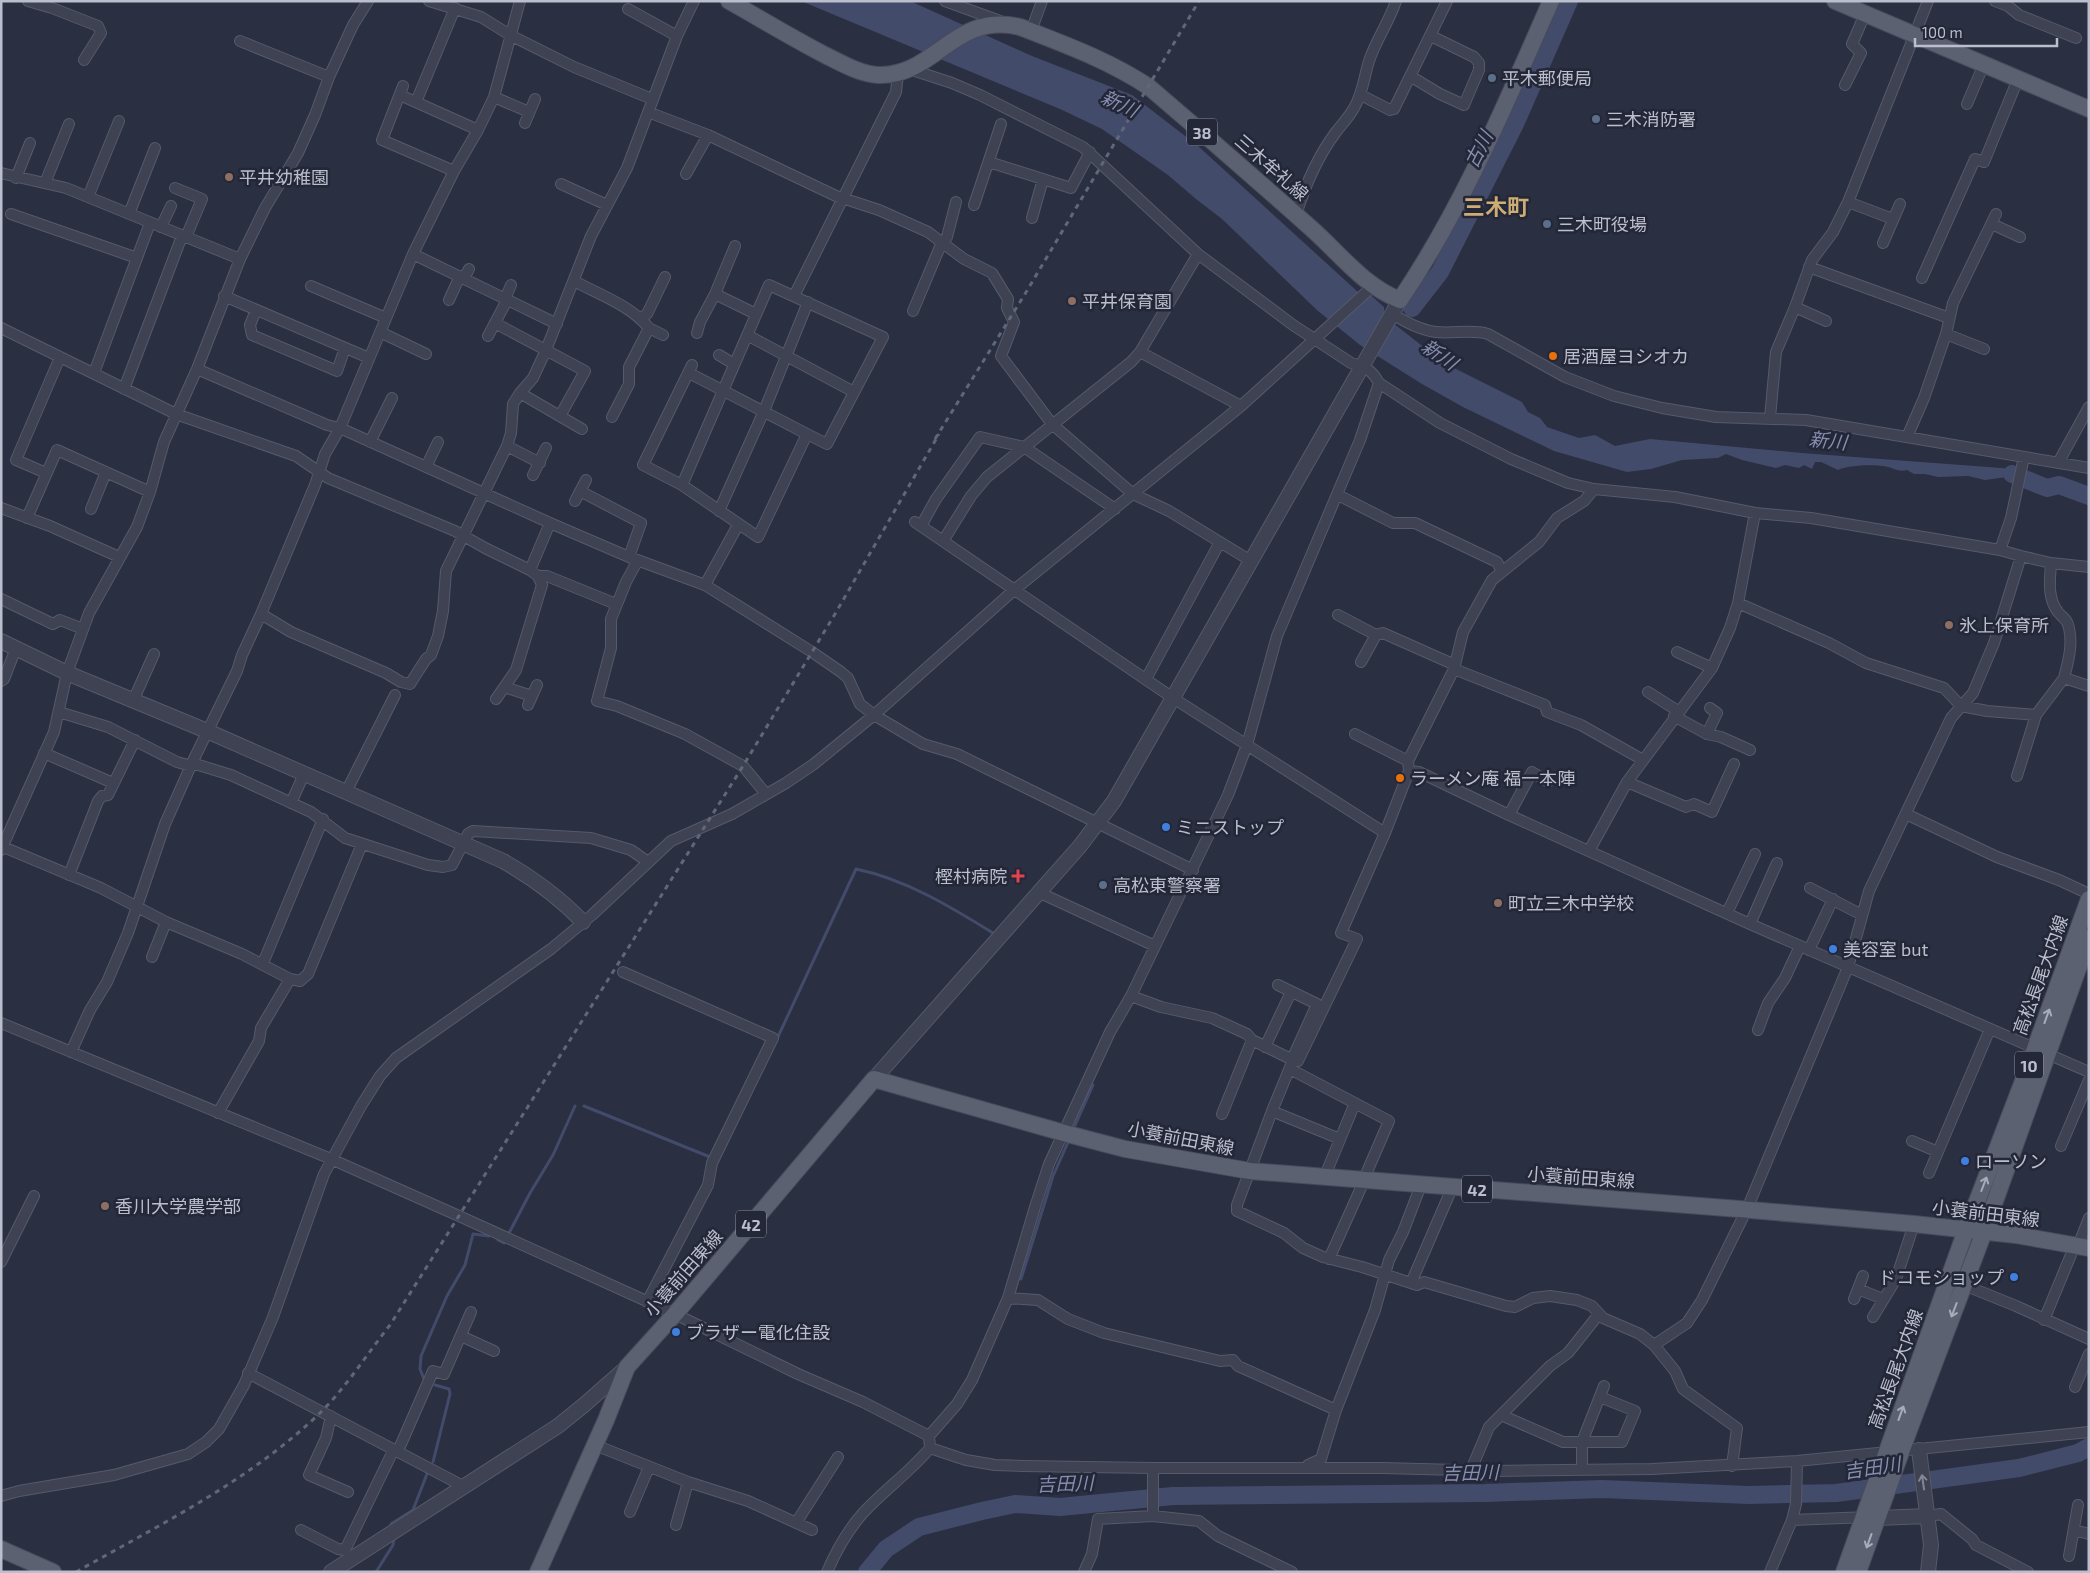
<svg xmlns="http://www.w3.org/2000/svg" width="2090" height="1573" viewBox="0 0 2090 1573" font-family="'Exo 2','Noto Sans JP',sans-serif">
	<rect width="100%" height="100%" fill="#2a2f42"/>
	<path fill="#434b6b" d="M801,1H910L1032,56L1132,95L1198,146L1358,292L1365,290L1384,307V316L1444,363L1522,402L1528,412L1540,418L1547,427L1579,438L1595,435L1615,446L1650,439L1802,453L2014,469L2036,476L2034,482L2007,477L1985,480L1968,476L1938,477L1925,474H1914L1907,470C1898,472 1896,469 1888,467C1877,464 1848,465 1838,470L1821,462H1815L1812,469L1804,465L1799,468L1785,465L1776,468L1742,460L1726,454L1718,458L1682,460L1651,469L1627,472L1554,451L1463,407L1422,384L1360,345L1318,311L1222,219L1196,199L1168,175L1102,129L1060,109Z"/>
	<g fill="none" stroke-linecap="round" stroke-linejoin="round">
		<path stroke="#434b6b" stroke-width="3" d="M776,1041L856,869C905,879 951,907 993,933
			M584,1106L710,1157
			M1073,1130L1093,1085
			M508,1235L530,1193L553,1155L575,1106
			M498,1240L504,1243
			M1021,1279L1053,1176L1069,1140
			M424,1379L420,1369L421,1356L447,1296L465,1265L473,1234L489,1236
			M433,1462L450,1394L449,1389L435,1385
			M391,1524L413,1510L427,1474
			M376,1572L393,1545L394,1539"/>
		<path stroke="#434b6b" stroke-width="18" d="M1412,308L1440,272L1515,124L1569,1
			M2012,474L2047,488L2059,485L2089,496
			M867,1572L886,1549L919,1527L982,1511L1015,1504L1060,1507L1173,1496L1485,1493L1602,1489L1749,1495L1836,1493L2019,1468L2078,1453L2089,1447"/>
		<g stroke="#565a69" stroke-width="12">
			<path id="minor" d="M28,1L52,8L98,26L101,33L84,60
				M429,1L481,17L510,35L574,67L652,99
				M945,1L1000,21
				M1995,1L2008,6L2019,15L2076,38
				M628,9L677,36
				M1031,31L1042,1
				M240,41L329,77
				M909,69L952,83L980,95L1083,147L1198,254L1293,325L1351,363C1365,366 1372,370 1379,383L1360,440L1277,636L1247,745L1228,795L1131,996L1110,1032L1049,1164L1035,1207L1008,1298L972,1380L957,1404L929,1436
				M1410,76L1440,94L1464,105L1479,70V63L1474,57L1431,36
				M1845,85L1861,53L1852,44L1865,14
				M403,86L382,140L454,171
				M400,95L478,130
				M1361,95L1390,110L1394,109L1447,1
				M494,97L529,112
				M416,102L455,8
				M1967,104L1984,64
				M648,112L708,135L836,196L879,210L928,232L964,259L992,273L1008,299L1007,308L1014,322L1001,356L1052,424L1133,494L1169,511L1251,561
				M525,123L535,99
				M989,162L1071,188L1090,152
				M1,173L66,188L240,259
				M686,174L708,135
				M16,178L30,143
				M45,183L69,124
				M561,184L607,205
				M175,188L202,199L186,237
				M88,197L119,121
				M1848,202L1893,219
				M974,205L1001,124
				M11,214L137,258
				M129,214L155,148
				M1296,215C1305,186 1317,157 1336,132C1342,124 1349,117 1354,108C1363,93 1364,77 1369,61C1376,40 1389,22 1396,1
				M1032,218L1043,179
				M1992,224L2020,237
				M161,227L171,206
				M1883,243L1900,204
				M413,254L557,324
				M1809,267L1949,318
				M464,278L469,269
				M1922,278L1975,159L1984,162L2018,79
				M574,281C600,295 630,305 649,328L629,367V384L612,417
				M769,285L883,337L827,444L807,434L758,537L682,485Z
				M311,286L386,318
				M715,294L756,314
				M224,296L369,358
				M794,296L896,92L898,73
				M505,299L511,285
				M449,300L460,276
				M1795,307L1826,321
				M256,310L250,325L252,335L337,371L345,348
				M913,311L942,242L947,237L956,202
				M1392,314C1406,322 1420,330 1436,332C1454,334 1471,329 1488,334L1565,377L1614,396L1662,408L1716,417L1806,420L2089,468
				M641,318L647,314L665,277
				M495,323L585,371L560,416
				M1,328L176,414L296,456L328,478L455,531L485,548L530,570
				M649,328L663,335
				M380,332L426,354
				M697,333L700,322L715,294L735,246
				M1946,334L1984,349
				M747,335L854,392
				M488,336L507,300
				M1140,352L1241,406
				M719,355L734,364
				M197,369L327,425L340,428L550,523L629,557L705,585L812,652L841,672L848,678L860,704L874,715L923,744L957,754L1193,870
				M94,373L150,223
				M689,373L807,434
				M1379,383L1440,423L1511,459L1568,483L1594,489L1675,497L1755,513L1811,518L2000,550
				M124,389L182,236
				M520,393L582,429
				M1770,418L1776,352L1795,307L1812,260L1833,232L1848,202L1928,1
				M1907,437L1924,398L1946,334L1953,303L1996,214
				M370,442L392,398
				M507,446L540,463
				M2058,463L2089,407
				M426,467L438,442
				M46,473L16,460L58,362
				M533,475L546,448
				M682,485L643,465L692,365
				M580,491L641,523L629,557
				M1338,495L1393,523H1415L1497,562L1502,572
				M575,501L586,480
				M1,508L50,526L119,557
				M91,509L106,472
				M719,511L764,411L808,302
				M27,518L57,450L150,492
				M915,522L1173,698L1385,833L1409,771L1419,772L1509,815L1750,924L2089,1072
				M921,526L936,499L980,437L1024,447L1115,509
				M943,541L971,496L987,477L1131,362L1140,352L1198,254
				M2021,556L2051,563L2089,567
				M638,560L626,582L611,619V648L597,701L617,706L685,734L743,766L766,794
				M2051,563C2050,579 2047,598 2058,612C2063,618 2068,620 2069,628C2073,645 2068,662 2064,678
				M538,576H547L616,604
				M705,585L738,525
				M1,599L53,624L60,620L83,629
				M1738,603L1829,643L1866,663L1944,688L1961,706L1987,711L2036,715L2064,678L2089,686
				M261,614L291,632L386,673L401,682L410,684L426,659L431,655L438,636L443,611L446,571L507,446L511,433L513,404L520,393L533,378L546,350L591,236L627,168L677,36L694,1
				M1338,615L1376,635L1383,633L1455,665
				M1677,652L1712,668
				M1361,662L1376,635
				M1454,669L1545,705L1547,712L1581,725L1643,760
				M1146,679L1220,542
				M1,681L4,679L16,648
				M504,687L532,696
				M1648,692L1678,711
				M496,699L516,670L542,585L538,576L530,570L550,523
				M133,701L154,654
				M528,705L537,685
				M59,712L108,727L177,762L191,766
				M1674,716L1707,734L1721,737L1750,750
				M1355,734L1408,761
				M1707,734L1717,713L1710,708
				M44,753L113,783
				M192,763L231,775L311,812L345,838L428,865L443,867L452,865L468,834L473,831L591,838L631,850L648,862
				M1409,771L1408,761L1454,669L1463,632L1492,580L1539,542L1557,518L1584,501L1594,489
				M2017,776L2036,715
				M1627,782L1686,807L1694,804L1712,812L1734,764
				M346,792L395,695
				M291,803L304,774
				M1906,814L1997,857L2059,880L2089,894
				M1509,815L1532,772L1548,782
				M1385,833L1341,933L1357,939L1298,1061L1293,1060L1272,1111L1237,1205V1211L1284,1233L1303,1248L1323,1257L1362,1267L1411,1283L1417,1285L1424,1282L1506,1306L1515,1307L1533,1298L1550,1296L1577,1300L1592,1306L1603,1318L1640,1334L1654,1345L1675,1371L1683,1389L1737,1428L1732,1466
				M1,846L101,888L166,922L242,954L290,979L300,981L308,974L362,844
				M1,850L54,732L67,673L89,613L137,527L150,492L164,442L197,369L240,259L265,208L298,153L315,115L329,77L353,25L368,1
				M1589,851L1627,782L1712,668L1730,628L1738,603L1755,513
				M69,875L98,801L102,796L108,795L135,740
				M1810,888L1862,915
				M1038,892L1155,946
				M1727,913L1755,854
				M1750,924L1777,863
				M1809,950L1833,899
				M152,957L166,922
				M263,963L323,819
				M623,972L773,1038L712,1163L708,1185L647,1302
				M1278,985L1317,1004L1294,1055
				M1131,996L1161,1007L1212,1018L1247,1034L1252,1040
				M1,1023L331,1159L459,1216L675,1314L798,1374L863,1402L929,1436L930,1448L966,1460L995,1465L1022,1466L1153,1468H1383L1494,1471L1652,1469L1797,1461L2089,1432
				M1758,1030L1768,1003L1785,978L1800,946
				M1265,1047L1291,992
				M71,1052L90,1010L107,982L128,933L165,824L192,763L237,671L242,655L261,614L315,485L325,454L340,428L413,254L454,171L478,130L494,97L520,1
				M1290,1069L1389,1121L1363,1181
				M1272,1111L1340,1139
				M218,1113L259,1041L261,1028L290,979
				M1222,1114L1252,1040L1293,1060
				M1912,1141L1938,1152
				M2061,1146L2089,1080
				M1929,1173L1990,1029
				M1324,1178L1355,1103
				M2078,1246L2089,1218
				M1329,1259L1364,1181
				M1,1262L34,1196
				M1411,1283L1452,1188
				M1964,1285L2016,1306L2089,1339
				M1858,1289L1883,1299
				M1008,1298L1038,1300L1068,1319L1104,1333L1220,1361L1233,1360L1238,1366L1336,1410
				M1854,1299L1863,1276
				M1873,1317L1896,1279L1914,1224
				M2044,1320L2075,1245
				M461,1336L494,1351
				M1654,1345L1687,1323L1702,1300L1747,1209L1848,967L1869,891L1951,718L1973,693L1994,643L2021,556L2000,550L2011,518L2024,457
				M248,1373L463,1486
				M2075,1387L2089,1354
				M1501,1415L1563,1442H1622L1635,1411L1600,1397
				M331,1416L326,1438L309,1475L348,1492
				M595,1445L688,1482L748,1501L812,1530
				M398,1451L433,1371L444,1374L471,1312
				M1308,1465L1321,1459L1336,1410L1375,1310L1389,1260L1403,1232L1421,1185
				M1471,1470L1489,1427L1550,1366L1568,1353L1599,1314
				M1582,1470V1442L1604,1386
				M1,1496L19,1491L114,1475L188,1454L206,1442L219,1429L244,1385L273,1317L324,1174L361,1106L380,1076L396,1058L551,949L592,915L671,841L732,814L786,783L814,764L874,715L1014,590L1241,406L1372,287
				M630,1512L649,1467
				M1153,1516V1468
				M1928,1516L1941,1514L1972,1539L1976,1545L2028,1572
				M1792,1520L1869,1517
				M796,1523L838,1457
				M676,1525L688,1482
				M301,1530L338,1549L345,1550L394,1449
				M2074,1530L2089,1534
				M2069,1556L2078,1505
				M827,1572C836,1551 848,1530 863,1513C884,1490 910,1472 930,1448
				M1084,1572L1092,1554L1098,1519L1153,1516L1199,1521L1218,1536L1292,1572
				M1770,1572L1792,1520L1796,1504L1797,1461"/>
		</g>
		<g stroke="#565a69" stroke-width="16">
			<path id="tertiary" d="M1,641L67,673L207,731L503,861C533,878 559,897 583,922
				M874,1079L1080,846L1114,801L1400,300
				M1919,1450L1931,1545L1928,1572
				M1877,1518L1928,1516
				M331,1572L558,1426L584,1405L626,1368"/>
		</g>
		<g stroke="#484b5b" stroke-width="18">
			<path id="primary" d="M729,1C761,19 792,38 825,55C841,63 860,74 878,75C935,77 954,11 1020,27C1066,45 1108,60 1149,87C1204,134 1258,181 1312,229C1341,255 1364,286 1400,300C1464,205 1505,105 1551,1
				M1835,1L2089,109
				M1,1549L53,1572
				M538,1572L606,1420L627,1367L675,1314L874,1079L1064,1133L1125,1149L1250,1171L1739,1209L1914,1224L2016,1235L2089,1248
				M1844,1572L1966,1230L2028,1068L2089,899
				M1858,1572L1909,1430L1984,1232L2089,938"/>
		</g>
		<use href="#minor" stroke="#3e4252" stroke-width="10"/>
		<use href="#tertiary" stroke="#3e4252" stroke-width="14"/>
		<use href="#primary" stroke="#5c6172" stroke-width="16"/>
		<path stroke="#616678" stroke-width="3" stroke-dasharray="5 5" stroke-linecap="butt" d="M935,439L1025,294L1199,1
			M76,1572C161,1524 251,1480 321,1412C347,1386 367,1354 390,1325L743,766L835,614L939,434"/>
	</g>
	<defs><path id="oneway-shaft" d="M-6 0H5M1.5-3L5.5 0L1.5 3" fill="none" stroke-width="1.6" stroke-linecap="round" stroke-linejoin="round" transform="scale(1.25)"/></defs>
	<g stroke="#a8abba">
		<use href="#oneway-shaft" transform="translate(2047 1016) rotate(-70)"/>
		<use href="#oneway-shaft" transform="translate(1984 1184) rotate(-69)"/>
		<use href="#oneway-shaft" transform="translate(1954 1310) rotate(111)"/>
		<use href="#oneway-shaft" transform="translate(1901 1413) rotate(-70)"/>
		<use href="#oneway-shaft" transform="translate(1869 1541) rotate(110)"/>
	</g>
	<use stroke="#838695" href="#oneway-shaft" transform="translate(1923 1482) rotate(-98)"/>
	<g fill="#5c6f8a" stroke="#232737" stroke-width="2">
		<circle cx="1492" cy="78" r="5"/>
		<circle cx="1596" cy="119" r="5"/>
		<circle cx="1547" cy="224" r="5"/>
		<circle cx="1103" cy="885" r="5"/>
	</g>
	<g fill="#8d6e63" stroke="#232737" stroke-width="2">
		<circle cx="229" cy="177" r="5"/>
		<circle cx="1072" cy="301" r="5"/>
		<circle cx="1949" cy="625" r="5"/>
		<circle cx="1498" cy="903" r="5"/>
		<circle cx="105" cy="1206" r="5"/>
	</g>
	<g fill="#e8710a" stroke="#232737" stroke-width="2">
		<circle cx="1553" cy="356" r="5"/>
		<circle cx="1400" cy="778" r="5"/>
	</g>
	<g fill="#3f7fe0" stroke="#232737" stroke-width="2">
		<circle cx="1166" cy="827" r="5"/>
		<circle cx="1833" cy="949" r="5"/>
		<circle cx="1965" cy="1161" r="5"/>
		<circle cx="2014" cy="1277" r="5"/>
		<circle cx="676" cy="1332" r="5"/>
	</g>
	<path fill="#e0444e" stroke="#232737" stroke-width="2" d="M1015.5 868.5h5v5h5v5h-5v5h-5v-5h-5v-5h5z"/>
	<g text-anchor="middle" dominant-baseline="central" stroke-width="5" stroke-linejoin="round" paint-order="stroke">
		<g fill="#232737" stroke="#8d919f" stroke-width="1">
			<rect x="1187" y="118.5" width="30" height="27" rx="4"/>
			<rect x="2015" y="1051.5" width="28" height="27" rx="4"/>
			<rect x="1462" y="1175.5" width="30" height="27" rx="4"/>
			<rect x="736" y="1210.5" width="30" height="27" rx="4"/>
		</g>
		<g font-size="16" font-weight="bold" fill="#bbbecc">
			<text x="1202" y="132">38</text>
			<text x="2029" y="1065">10</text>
			<text x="1477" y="1189">42</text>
			<text x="751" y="1224">42</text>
		</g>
		<g font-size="18" fill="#bbbecc" stroke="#232737" text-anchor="start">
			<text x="1502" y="78">平木郵便局</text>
			<text x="1606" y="119">三木消防署</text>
			<text x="239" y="177">平井幼稚園</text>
			<text x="1557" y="224">三木町役場</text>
			<text x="1082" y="301">平井保育園</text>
			<text x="1563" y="356">居酒屋ヨシオカ</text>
			<text x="1959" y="625">氷上保育所</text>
			<text x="1410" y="778">ラーメン庵 福一本陣</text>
			<text x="1176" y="827">ミニストップ</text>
			<text x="1007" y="876" text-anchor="end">樫村病院</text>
			<text x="1113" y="885">高松東警察署</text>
			<text x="1508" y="903">町立三木中学校</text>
			<text x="1843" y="949">美容室 but</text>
			<text x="1975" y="1161">ローソン</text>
			<text x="115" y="1206">香川大学農学部</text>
			<text x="2004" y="1277" text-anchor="end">ドコモショップ</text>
			<text x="686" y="1332">ブラザー電化住設</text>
		</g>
		<g font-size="18" fill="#bbbecc" stroke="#232737">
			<text transform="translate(1272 167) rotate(41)">三木牟礼線</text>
			<text transform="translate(2040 975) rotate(-70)">高松長尾大内線</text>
			<text transform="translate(1181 1138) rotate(11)">小蓑前田東線</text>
			<text transform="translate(1581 1177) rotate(4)">小蓑前田東線</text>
			<text transform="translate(1986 1213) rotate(7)">小蓑前田東線</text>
			<text transform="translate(683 1273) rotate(-49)">小蓑前田東線</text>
			<text transform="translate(1895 1369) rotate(-70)">高松長尾大内線</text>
		</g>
		<g font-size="19" font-style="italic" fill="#868eb0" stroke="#232737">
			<text transform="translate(1120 103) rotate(25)">新川</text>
			<text transform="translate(1478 149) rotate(-63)">古川</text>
			<text transform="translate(1440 354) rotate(34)">新川</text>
			<text transform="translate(1828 440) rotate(6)">新川</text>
			<text transform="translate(1872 1467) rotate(-8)">吉田川</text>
			<text transform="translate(1470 1472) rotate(-1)">吉田川</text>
			<text transform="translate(1065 1483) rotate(-2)">吉田川</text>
		</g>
		<g font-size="22" font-weight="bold" fill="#cead74" stroke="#232737">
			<text x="1496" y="206">三木町</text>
		</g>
	</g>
	<rect width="2090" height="1573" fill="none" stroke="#bbbecc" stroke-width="5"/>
	<path d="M1915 38v8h142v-8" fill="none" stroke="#bbbecc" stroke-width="2.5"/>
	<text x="1922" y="38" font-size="15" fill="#bbbecc" stroke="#232737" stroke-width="4" paint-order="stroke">100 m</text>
</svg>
